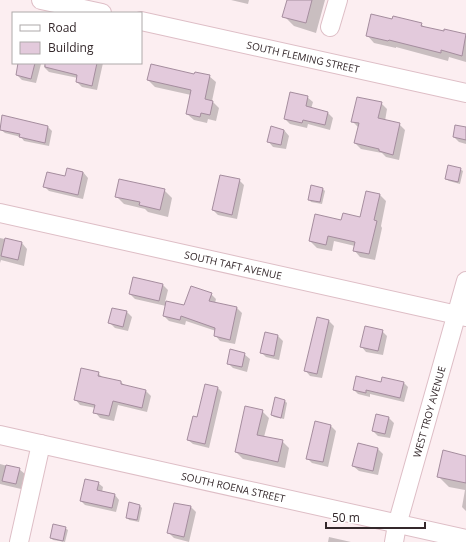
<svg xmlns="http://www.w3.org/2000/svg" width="466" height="542" viewBox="0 0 466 542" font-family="'Open Sans',sans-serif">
	<rect width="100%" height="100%" fill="#fceef1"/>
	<path fill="#0003" d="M231,0H249L248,4Z
		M288,0H325L316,33L294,26L284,16Z
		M393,20L421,24L425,28L444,33L445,30L466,35V62L449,57L448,61L396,47V48L374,43L367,35Z
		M19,63H39L41,64L36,83L22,80L17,75Z
		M45,63H103L97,90L82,87L77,82L78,78L49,72L44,67Z
		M195,75L209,76L216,82L212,101L219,108L216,121L208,119L207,123L194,120L187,114L191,95L155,87L148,80Z
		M307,97L313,102L311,109L328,113L333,118L330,130L308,124L307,128L290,124L285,119Z
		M381,103L387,109L385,121L399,124L405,130L399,160L386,157L382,153L361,149L355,143L359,128L352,121Z
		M3,116L48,127L52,131L49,146L24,141L21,137L5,133L0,129Z
		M466,128V144L459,142L454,137Z
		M284,130L289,136L286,149L273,147L268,141Z
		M68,169L83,172L88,178L83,199L49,191L44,186L66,177Z
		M460,169L463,171L460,184L449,181L446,179Z
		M239,180L244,185L237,219L218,215L213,210Z
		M311,187L323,189L325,191L322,204L311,202L309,199Z
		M164,190L172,198L168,217L148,212L145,209L124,204L116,196Z
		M367,192L380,195L386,201L381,226L382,228L375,260L360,257L354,250L355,246L334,241L332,251L317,248L310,241L342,222L361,218Z
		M0,238L22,243L27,249L24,266L1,260L0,263Z
		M163,285L168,290L165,302L185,306L211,294L216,299L215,303L237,308L242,313L235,344L220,341L215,335L216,331L186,321L185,325L169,321L164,316L166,306L135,299L130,294Z
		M127,312L132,317L128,331L115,328L110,323Z
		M318,319L329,321L334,326L322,378L310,376L305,370Z
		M382,331L387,336L383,355L366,352L361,346Z
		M265,333L278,336L283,341L279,360L266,357L261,352Z
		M244,354L250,359L247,372L233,368L228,363Z
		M98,373L103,378L121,382L125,386L146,391L151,396L147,412L118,405L114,421L100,418L95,412L96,408L80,405L75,399Z
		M382,383H404L408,387L404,402L370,394V397L358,394L354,390Z
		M218,388L222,392L209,448L193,444L188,440L198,418Z
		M285,401L287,403L284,419L274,417L272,415Z
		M262,411L269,418L264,437L282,441L289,448L285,468L243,459L236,452Z
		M389,418L394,423L390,438L378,436L373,431Z
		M331,426L336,431L328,467L312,463L307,458Z
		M358,445L378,449L383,454L378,475L359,471L353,466Z
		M466,457V511L462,507L465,490L449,487L438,476Z
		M0,464L19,469L25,474L21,489L0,484Z
		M98,483L103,487L102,492L115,495L119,500L116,512L85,505L81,501Z
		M175,504L191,507L196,512L189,542L174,538L169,533Z
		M140,506L142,508L139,522L129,520L127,517Z
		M65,528L68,530L65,542L53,540L51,538Z
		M329,537L351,542H328Z"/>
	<path fill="#e3cadc" stroke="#a58d9e" d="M287,0H312L306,23L282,17Z
		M371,14L392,19L393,16L422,23L421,26L444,31V29L466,34L462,56L441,50V53L389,40L388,41L366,36Z
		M18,63H35L31,79L16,75Z
		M45,63H97L92,86L76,82L77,75L45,67Z
		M151,64L194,74L195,72L210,75L205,99L213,101L210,115L201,113L200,117L186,114L191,90L147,80Z
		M290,92L308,96L306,106L328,112L325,125L303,120L302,123L284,119Z
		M357,97L382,102L378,118L400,123L393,155L379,151V149L354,143L359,123L351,122Z
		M2,115L48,126L45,143L19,137L20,134L0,130Z
		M455,125L466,127V140L453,137Z
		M271,126L284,130L281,145L267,142Z
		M448,165L461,168L458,182L445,179Z
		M67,168L83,172L78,195L43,187L47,172L65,176Z
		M220,175L240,179L232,215L212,210Z
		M119,179L165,189L160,210L139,205L140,202L115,197Z
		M311,185L323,188L320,202L308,200Z
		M366,191L380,194L374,220L377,221L369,254L353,251L355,242L328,236L326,245L309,241L315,214L341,220L343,213L360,217Z
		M5,238L22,242L18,260L1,256Z
		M133,277L163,284L159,301L129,294Z
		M191,286L212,293L209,301L237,307L230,340L214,336L215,328L181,316L180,320L163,316L166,301L184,305Z
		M112,308L127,311L123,327L108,323Z
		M317,317L329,320L317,374L304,371Z
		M365,326L383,330L378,351L360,347Z
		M265,332L278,335L274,356L260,353Z
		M230,349L245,353L242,367L227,364Z
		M81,368L99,372L98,376L121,381V384L146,390L142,408L113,401L109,416L93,413L95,405L74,400Z
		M356,376L381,382L382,377L404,382L400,398L366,390V393L353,390Z
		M205,384L218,387L205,444L187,440L193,416L197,417Z
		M275,397L285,400L281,418L271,415Z
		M245,406L263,410L257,435L283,440L278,462L235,452Z
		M376,414L389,417L385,434L372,431Z
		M315,421L331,425L323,462L306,459Z
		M358,443L378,448L373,471L352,466Z
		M443,450L466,456V483L437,477Z
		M6,465L20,468L16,484L2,481Z
		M85,479L99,482L97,490L115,494L112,508L80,501Z
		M129,502L140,505L137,520L126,518Z
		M174,503L191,506L184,537L167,533Z
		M53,524L66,527L63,541L50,538Z"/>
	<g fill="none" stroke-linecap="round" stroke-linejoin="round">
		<g stroke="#debec6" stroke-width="20">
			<g id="minor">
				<path d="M41,0L102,13"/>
				<path id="s1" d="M141,21L466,93"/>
				<path d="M330,27L338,0"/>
				<path id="s2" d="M0,213L466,317"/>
				<path id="s3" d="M0,435L466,539"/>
				<path d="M19,542L41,444"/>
				<path id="s4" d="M394,542L397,525L466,281"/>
			</g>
		</g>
		<use href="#minor" stroke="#fff" stroke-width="18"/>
	</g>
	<g text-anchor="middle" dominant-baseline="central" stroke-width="3" stroke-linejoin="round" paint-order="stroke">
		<g font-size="10" fill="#34282b" stroke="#fff">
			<text stroke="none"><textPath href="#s1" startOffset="166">SOUTH FLEMING STREET</textPath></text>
			<text stroke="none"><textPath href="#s2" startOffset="239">SOUTH TAFT AVENUE</textPath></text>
			<text stroke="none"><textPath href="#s4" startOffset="135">WEST TROY AVENUE</textPath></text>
			<text stroke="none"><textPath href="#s3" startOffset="239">SOUTH ROENA STREET</textPath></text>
		</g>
	</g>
	<rect x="12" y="12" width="130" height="52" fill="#ffffff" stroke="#aea9aa"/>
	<rect x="20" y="25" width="20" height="6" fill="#ffffff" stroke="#aea9aa"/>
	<text x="48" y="32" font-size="12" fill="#34282b">Road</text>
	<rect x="20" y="42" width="20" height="12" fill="#e3cadc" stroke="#aea9aa"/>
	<text x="48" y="52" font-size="12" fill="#34282b">Building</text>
	<path d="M326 522v6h99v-6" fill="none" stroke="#34282b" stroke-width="2"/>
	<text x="332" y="522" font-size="12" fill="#34282b" stroke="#ffffff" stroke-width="3" paint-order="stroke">50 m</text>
</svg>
